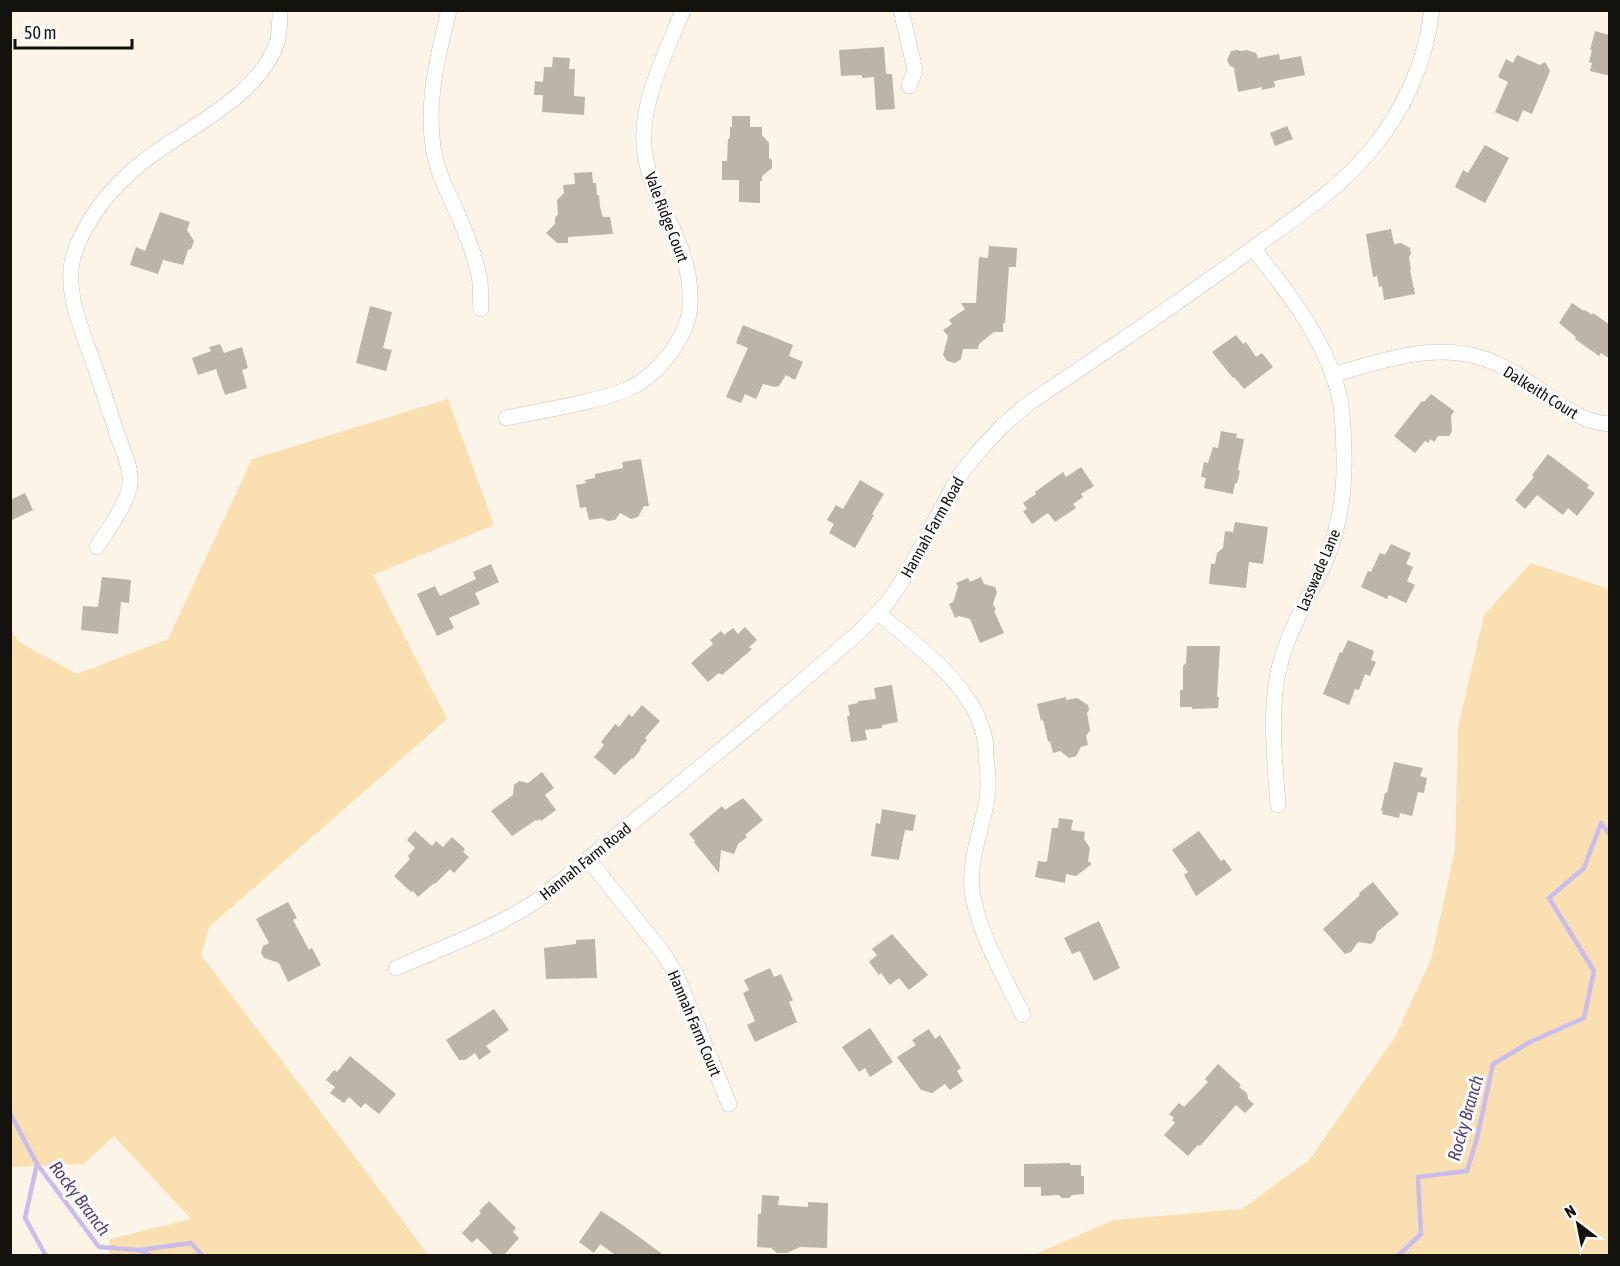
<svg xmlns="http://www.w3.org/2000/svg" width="1620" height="1266" viewBox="0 0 1620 1266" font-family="'Asap Condensed',sans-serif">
	<rect width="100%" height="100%" fill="#fcf4e7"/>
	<path fill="#fadfb0" d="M448,399L494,525L373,575L447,719L209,927L201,955L374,1182L428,1255H109L110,1239L191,1219L114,1136L84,1164L11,1167V631L19,642L77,674L168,639L252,459Z
		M1531,563L1609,589V1255H1033L1114,1220L1242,1209L1310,1159L1395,1037L1431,959L1455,850L1458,728L1484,615Z"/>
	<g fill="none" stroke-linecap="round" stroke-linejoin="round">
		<path stroke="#cabced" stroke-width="4.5" d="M10,1113L37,1164L25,1218L46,1256
			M37,1164L99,1247L139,1250L191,1243L203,1256
			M140,1250L151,1256
			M1398,1256L1421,1234L1418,1177L1467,1171L1477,1138L1493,1064L1530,1042L1584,1018L1594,971L1549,898L1584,868L1601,823L1610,835"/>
	</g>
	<path fill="#bbb4a7" d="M1595,31L1610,35V76L1590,71L1592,63L1589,62L1592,50H1590Z
		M884,47L886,74H892L895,109L876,110L874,77L862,78V75L841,76L839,50Z
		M1237,50L1241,51L1246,50L1256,53L1258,58L1279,54L1280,60L1301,56L1305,75L1274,81L1275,87L1262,90V87L1238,92L1234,68L1230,66L1227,60L1231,51Z
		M1517,55L1540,65L1545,62L1550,71L1532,114L1523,110L1518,122L1495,112L1508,82L1498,77L1506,59L1513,63Z
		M553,57L570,58L569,69H575L574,96L585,97L584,115L542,112L543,95H534L535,81L543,82L544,67H552Z
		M732,116H750V127H762V135L769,143V158L772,160V168L762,176V181H760V203L739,202V180H722V161H727L728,139L730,138V127H732Z
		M1287,126L1293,139L1275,146L1270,133Z
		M1485,145L1509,158L1485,203L1455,187L1463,170L1468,173Z
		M592,172L593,183H596L597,195H599L600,207L603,217H610L613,234L568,237V243H557L546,233L555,224V218L558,214L557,200L564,193L563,185L575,184L574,173Z
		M160,212L190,222L187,230L194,241L191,249L188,250L183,265L163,260L158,274L130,265L136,247L145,251Z
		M1391,229L1394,244L1401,243L1410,248L1411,254L1409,257L1411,270H1410L1415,294L1384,300L1382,286L1379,287L1377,276L1373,277L1366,234Z
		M989,246L1017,248L1016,267H1009L1005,323H1003V332H994L979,344L978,349H963L961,359L955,363L947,361L943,355L948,336L943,330L952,324L949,320L965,309L961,303H976L979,257L988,258Z
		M1572,303L1584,311L1585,310L1592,315L1593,313L1610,325V359L1601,353L1599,356L1575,339L1576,337L1559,323Z
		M370,306L392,312L383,348L392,350L386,371L356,363Z
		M743,325L793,345L789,356L803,362L795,380L786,375L779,386L775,387L763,384L756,399L745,394L741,403L726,397L748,348L736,343Z
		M1236,335L1243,344L1246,342L1256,357L1262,353L1273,367L1244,389L1234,377L1233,378L1212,352Z
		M220,344L224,353L242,347L248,368L242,370L247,388L225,395L216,369L198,375L192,358L211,351L209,347Z
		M1431,394L1454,411L1451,416L1452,431L1449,436H1438L1434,442L1431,439L1428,443L1425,441L1415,453L1394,436L1422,401L1424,402Z
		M1221,431L1237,434L1236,438L1244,439L1238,470L1240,471L1237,483H1235L1233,494L1204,488L1206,478L1201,477L1204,462L1208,463L1213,447L1218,448Z
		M1548,454L1589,485L1587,488L1595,493L1577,516L1568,508L1563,515L1537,495L1525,509L1515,500L1534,477L1532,475Z
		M641,459L649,506H644L638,517L631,519L620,513L615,520L608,521L601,518L589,520L586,507L580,508L576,485L586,483L585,480L595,478V474L623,468L622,462Z
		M1081,467L1094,486L1081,494L1083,497L1073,504L1076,508L1055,522L1048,513L1032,524L1023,511L1027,509L1023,503L1036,494L1035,492L1063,472L1066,477Z
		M860,480L884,494L872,514L874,515L855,548L829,533L834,524L827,520L836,505L843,509Z
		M25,493L33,510L10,521V500Z
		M1235,522L1268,527L1263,564L1249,562L1246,588L1209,584L1211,564H1215L1217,553L1223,548L1225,531L1233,532Z
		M1391,544L1411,553L1406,564L1413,567L1407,581L1415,585L1406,603L1389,595L1387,599L1361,587L1368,571L1371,572L1380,553L1385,555Z
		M491,564L499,582L475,593L480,604L449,618L454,628L437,636L417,594L435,586L440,596L476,579L473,572Z
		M102,577L131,580L129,603L121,602L118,634L81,630L83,606L98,607Z
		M981,577L984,584L995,587L997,592L993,604L996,610L994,611L1004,633L980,643L970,619L959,616L955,618L949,604L953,602L958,587L956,583L968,578L970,582Z
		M745,627L757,640L749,647L752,649L722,675L719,673L708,682L691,663L713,644L710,640L721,631L724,635L733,628L738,634Z
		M1348,640L1374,651L1371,660L1376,662L1370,676L1365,674L1359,690L1355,689L1349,705L1323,694L1340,652L1342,653Z
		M1187,646H1220L1217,697H1219L1218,708L1192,709V707H1180V690H1183V666L1186,663Z
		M892,685L898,722L882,725V728L865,730L867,740L851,742L847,716H850L848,705L858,703V701L876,699L874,688Z
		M1066,697V700L1077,698L1088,705L1089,710L1087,713L1090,730L1086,736L1088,745L1081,747L1076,756L1069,758L1060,751L1053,753L1050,741L1048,742L1043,720L1041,721L1037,704Z
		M642,705L660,721L645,738L647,740L640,748L641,749L633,759L632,758L625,765H624L615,775L594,757L604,745L601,742L615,724L619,727L629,714L632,717Z
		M1394,762L1423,768L1420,776L1427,778L1424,793L1418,792L1412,816L1400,813L1399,818L1382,814L1383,811H1381L1385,793H1387Z
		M542,772L554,788L545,795L556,810L541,821L540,819L537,821L536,820L512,836L491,811L513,795L514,785L519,781L528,783Z
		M743,798L763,820L745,835L747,837L738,844L734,854L721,850L719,873L694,842L695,841L689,834L722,806L725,810Z
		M882,809L916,815L913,831L905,830L899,860L871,856L876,823L880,824Z
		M1059,818L1073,820L1071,830L1085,832L1084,839L1090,848L1088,861L1092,864L1076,876L1066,874L1065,883L1035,877L1038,861L1045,862L1047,861L1052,828H1058Z
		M415,831L432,846L436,841L443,847L452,837L465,849L463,852L469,857L454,873L450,869L435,884L434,883L418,897L413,891L411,892L394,876L410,859L408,856L415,848L407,840Z
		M1199,831L1221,861L1224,859L1232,870L1196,896L1184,875L1188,872L1172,850Z
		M1373,882L1399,914L1377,932L1375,940L1371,944L1358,942L1351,952L1345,954L1323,929L1360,895L1359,893Z
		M288,902L297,918L293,920L309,950L312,948L321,965L288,982L279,963L264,958L261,953L263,946L269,943L256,919Z
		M1099,921L1120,968L1094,981L1080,951L1072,954L1064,938Z
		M892,934L928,975L909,990L899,978L890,985L881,973L879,975L869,962L877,955L872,949Z
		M595,939L597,978L546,979L544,948L576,944V940Z
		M770,968L774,977L781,974L793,1000L789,1002L797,1022L755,1042L747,1025L755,1021L743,993L749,990L744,980Z
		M494,1009L509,1030L486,1046L491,1052L479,1060L475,1053L465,1060H459L446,1040Z
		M870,1028L893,1062L870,1077L865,1068L859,1072L842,1047Z
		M929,1029L935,1039L940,1035L961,1068L957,1071L963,1081L950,1090L945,1084L932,1093L921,1090L897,1057L916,1045L912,1040Z
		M350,1056L396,1094L379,1114L365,1103L361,1108L349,1097L344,1103L330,1093L335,1087L326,1080L334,1070L337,1072Z
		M1218,1064L1241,1085L1239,1087L1247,1093L1248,1099L1254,1104L1245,1113L1236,1105L1200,1146L1198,1145L1188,1156L1164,1135L1175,1123L1172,1120L1174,1118L1169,1114L1179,1103L1184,1107L1208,1082L1205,1079Z
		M1070,1163V1165H1081V1176H1084V1194L1072,1195L1069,1198H1062L1059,1195L1041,1196V1187H1024V1164Z
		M762,1195L779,1196L778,1205L808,1207V1202L828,1203L827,1248L800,1247L787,1253H777L771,1248L757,1247L758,1214H761Z
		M489,1201L516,1228L513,1232L519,1238L503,1256H495L477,1238L472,1243L462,1233L481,1213L479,1211Z
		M601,1211L624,1226L665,1256H617L600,1244L594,1253L579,1242Z"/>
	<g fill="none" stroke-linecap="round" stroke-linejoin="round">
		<g stroke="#cbc4b7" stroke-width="16">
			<path id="minor" d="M449,10C436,62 421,122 440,174C444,186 450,196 455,208C465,231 476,256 480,282C481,291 480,300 481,309
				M901,10L915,70L909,86
				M1253,248C1289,294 1331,346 1341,405C1343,422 1344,438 1344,455C1345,490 1340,524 1327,557C1310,597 1285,634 1277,678C1270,720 1275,763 1278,805
				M1332,375C1372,364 1416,348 1458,353C1484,355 1512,370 1533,385C1558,402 1578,422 1610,424
				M506,418C544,410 595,403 630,388C658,375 688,337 690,306C691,288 688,269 682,252C671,219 650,189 645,154C637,107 666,54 683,10
				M97,547C107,530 129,502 130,483C132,469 123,452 119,439C111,416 104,393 96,370C84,334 61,289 75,251C88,216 111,188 140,164C182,130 259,98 277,42C280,32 280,21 280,10
				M878,613C917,646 971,683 984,735C986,742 986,751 986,758C988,771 989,786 987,799C982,829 969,858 972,889C976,929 1005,978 1023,1015
				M588,859L663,953L676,974L729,1104
				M396,968C444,947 494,929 538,900L756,721L858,633L887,603L905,577L959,476L979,451L1002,426L1029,403C1104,353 1180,302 1253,248C1295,218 1338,190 1371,150C1404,111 1426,61 1432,10"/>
		</g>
		<use href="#minor" stroke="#fff" stroke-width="15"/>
	</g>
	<g text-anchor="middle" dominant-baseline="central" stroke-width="6" stroke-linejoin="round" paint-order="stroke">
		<g font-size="16" fill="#14120d" stroke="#fff">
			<text transform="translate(667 217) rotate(69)">Vale Ridge Court</text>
			<text transform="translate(1541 392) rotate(32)">Dalkeith Court</text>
			<text transform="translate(932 527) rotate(-61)">Hannah Farm Road</text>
			<text transform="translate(1318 570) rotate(-67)">Lasswade Lane</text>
			<text transform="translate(585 861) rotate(-39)">Hannah Farm Road</text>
			<text transform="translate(695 1023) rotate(67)">Hannah Farm Court</text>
		</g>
		<g font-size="18" font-style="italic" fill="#543f7c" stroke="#fff">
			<text transform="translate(1465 1118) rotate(-74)">Rocky Branch</text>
			<text transform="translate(80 1198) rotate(53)">Rocky Branch</text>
		</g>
	</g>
	<rect width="1620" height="1266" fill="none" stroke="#14120d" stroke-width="24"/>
	<g transform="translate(1578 1224) rotate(328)" stroke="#ffffff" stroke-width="4.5" paint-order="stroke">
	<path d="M0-4.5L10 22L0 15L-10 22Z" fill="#14120d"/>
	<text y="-9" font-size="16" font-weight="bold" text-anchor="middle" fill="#14120d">N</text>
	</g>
	<path d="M15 39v9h117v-9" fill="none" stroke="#14120d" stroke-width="3"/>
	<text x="24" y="39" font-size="18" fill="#14120d" stroke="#ffffff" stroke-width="4.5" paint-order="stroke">50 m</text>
</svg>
